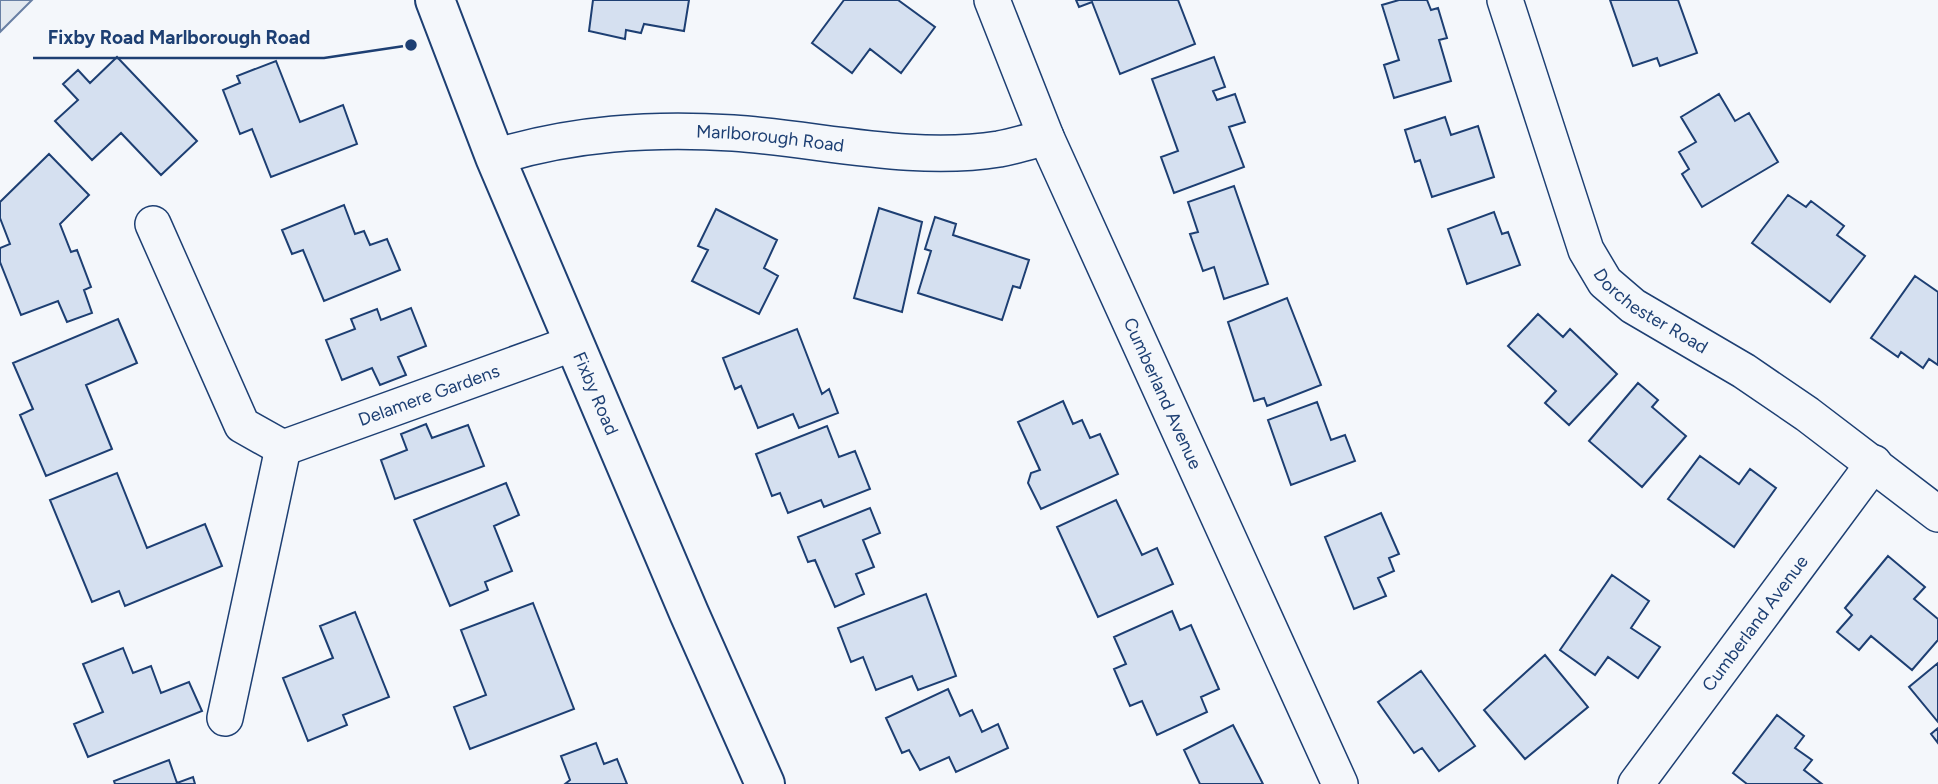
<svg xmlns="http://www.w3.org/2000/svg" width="1938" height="784" viewBox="0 0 1938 784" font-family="Figtree,sans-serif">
	<rect width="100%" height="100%" fill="#f4f7fb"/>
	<path fill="#e3e9f0" stroke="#687fa3" stroke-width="2" d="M0,0H32L0,32Z"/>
	<path fill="#d5e0f0" stroke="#1d3f73" stroke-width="2" d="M593,0H689L684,31L644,24L641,33L626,30L625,39L589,31Z
		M844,0H898L935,27L901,73L870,49L852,73L812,43Z
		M1076,0H1178L1195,44L1120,74L1092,2L1079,7Z
		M1399,0H1427L1431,10L1438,8L1447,38L1439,40L1451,81L1394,98L1384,65L1399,60L1382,5Z
		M1610,0H1678L1697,53L1660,66L1657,58L1633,66Z
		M117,57L197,141L161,175L121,133L92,160L55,121L78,100L63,84L78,70L90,83Z
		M1214,57L1225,87L1213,91L1217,100L1235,94L1245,122L1229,127L1244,167L1174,193L1161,157L1178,151L1152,79Z
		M276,61L300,122L343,105L357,144L271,177L252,129L240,134L223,90L240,83L237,76Z
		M1719,94L1735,121L1749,113L1778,162L1702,207L1682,174L1689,169L1679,152L1696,142L1681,117Z
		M1445,117L1451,135L1478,126L1494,177L1432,197L1420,160L1415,162L1405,130Z
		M49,154L89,195L60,224L71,252L77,250L91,287L84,290L92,313L67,322L58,301L21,315L0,262V248L10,244L0,218V202Z
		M1234,186L1268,284L1224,299L1214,267L1203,271L1190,234L1198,232L1188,202Z
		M1788,195L1806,207L1811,201L1844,226L1837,235L1865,256L1830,302L1752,243Z
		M344,205L355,234L364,231L370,245L387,239L400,270L324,301L303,250L292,254L282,230Z
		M879,208L922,222L902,312L854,298Z
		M716,209L777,240L764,268L778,276L759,314L692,281L708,250L698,246Z
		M1494,212L1502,234L1508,232L1520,265L1467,284L1448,229Z
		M935,217L956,224L953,235L1029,260L1020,288L1013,286L1002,320L918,293L931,251L925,249Z
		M1915,276L1938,292V365L1929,359L1923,368L1901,352L1898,357L1871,338Z
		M1287,298L1321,385L1267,406L1264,398L1254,401L1228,322Z
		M411,308L426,346L398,357L406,375L380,385L372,368L342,380L326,340L355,329L351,319L377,309L381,320Z
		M1538,314L1563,337L1570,329L1617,374L1569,425L1545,403L1556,391L1508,346Z
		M118,319L137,363L86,385L112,449L46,476L20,415L33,409L13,363Z
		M797,329L822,394L829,389L838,413L799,428L793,414L758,428L741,386L735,389L723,358Z
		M1638,383L1658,400L1652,407L1686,436L1642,487L1589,441Z
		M1063,401L1073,424L1082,420L1090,438L1100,434L1118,474L1041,509L1028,483L1031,473L1040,470L1018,422Z
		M1317,402L1331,440L1345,435L1355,461L1291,485L1268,420Z
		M426,424L432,438L468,425L484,466L395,499L381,460L407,450L401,434Z
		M827,426L839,457L855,451L870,489L824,507L821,500L788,513L780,493L772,496L756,454Z
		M1700,456L1739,484L1750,469L1776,488L1734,547L1668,499Z
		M117,473L147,548L205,524L222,566L125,606L119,591L92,602L50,500Z
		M506,483L519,515L494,526L512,571L485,582L488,590L450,606L414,520Z
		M1116,500L1142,555L1157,548L1173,584L1098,617L1057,527Z
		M870,508L880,533L863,540L874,567L856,574L864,594L835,607L815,560L808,562L798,537Z
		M1381,513L1399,554L1389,558L1394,571L1378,578L1386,596L1354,609L1325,537Z
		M1888,556L1925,587L1914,599L1938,619V640L1912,670L1871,636L1859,650L1837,632L1852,615L1845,608Z
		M1612,575L1649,601L1631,628L1660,647L1638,678L1608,657L1595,675L1560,650Z
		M926,594L956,676L918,690L912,676L876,690L863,657L851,662L838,628Z
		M533,603L574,709L470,749L454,707L486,695L461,630Z
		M1172,611L1180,630L1191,625L1219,689L1201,697L1207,712L1157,735L1142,701L1130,706L1114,669L1126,664L1114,637Z
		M355,612L389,697L343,715L347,725L308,741L283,678L333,658L320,626Z
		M123,648L133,673L151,666L161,693L189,682L202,711L88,757L74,724L103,712L83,664Z
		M1545,655L1588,707L1525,759L1484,710Z
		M1938,663V722L1909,687Z
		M1421,671L1475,746L1439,771L1422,748L1414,753L1378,702Z
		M948,689L960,716L972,710L982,732L998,724L1008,748L956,772L949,757L920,770L909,750L902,753L886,718Z
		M1777,715L1804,736L1795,748L1812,760L1804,770L1822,784H1747L1733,773Z
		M1233,725L1263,784H1200L1184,750Z
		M1938,728V743L1931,734Z
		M596,743L604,764L617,759L627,784H565L570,780L561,756Z
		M169,760L177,783L193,777L195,784H115L114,781Z"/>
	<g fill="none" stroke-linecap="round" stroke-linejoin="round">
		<g stroke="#1d3f73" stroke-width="38">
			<g id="minor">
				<path id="s1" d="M992,0L1046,137L1340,784"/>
				<path id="s2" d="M1505,0L1586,250L1605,282L1633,306L1744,371L1807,414L1938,514"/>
				<path id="s3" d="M495,157C573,133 651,128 733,133C820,139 912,163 999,149C1015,146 1031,141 1046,137"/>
				<path id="s4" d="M153,224L242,425L283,448L574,343"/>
				<path d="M225,718L283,448"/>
				<path id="s5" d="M1636,784L1874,463"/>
			</g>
		</g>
		<g stroke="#1d3f73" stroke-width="42">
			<g id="primary">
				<path id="s6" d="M435,0L495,157L689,613L765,784"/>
			</g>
		</g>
		<use href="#minor" stroke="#f4f7fb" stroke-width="35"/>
		<use href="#primary" stroke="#f4f7fb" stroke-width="38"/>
	</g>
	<g text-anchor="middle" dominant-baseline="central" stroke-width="5" stroke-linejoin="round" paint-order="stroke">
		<g font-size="18" fill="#1d3f73" stroke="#f4f7fb">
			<text stroke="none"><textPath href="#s3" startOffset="278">Marlborough Road</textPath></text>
			<text stroke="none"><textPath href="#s2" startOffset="354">Dorchester Road</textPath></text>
			<text stroke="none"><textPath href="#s1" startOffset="429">Cumberland Avenue</textPath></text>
			<text stroke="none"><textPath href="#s6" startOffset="425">Fixby Road</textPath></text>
			<text stroke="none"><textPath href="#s4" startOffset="422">Delamere Gardens</textPath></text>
			<text stroke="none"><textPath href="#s5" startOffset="200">Cumberland Avenue</textPath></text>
		</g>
	</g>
	<path fill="none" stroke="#1d3f73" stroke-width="2.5" d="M411 45L324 58H33"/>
	<circle fill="#1d3f73" stroke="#f4f7fb" stroke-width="2.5" cx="411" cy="45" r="7"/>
	<g font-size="19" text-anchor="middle" font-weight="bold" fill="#1d3f73" stroke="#f4f7fb" stroke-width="5" stroke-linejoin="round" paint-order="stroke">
		<text x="179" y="44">Fixby Road Marlborough Road</text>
	</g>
</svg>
